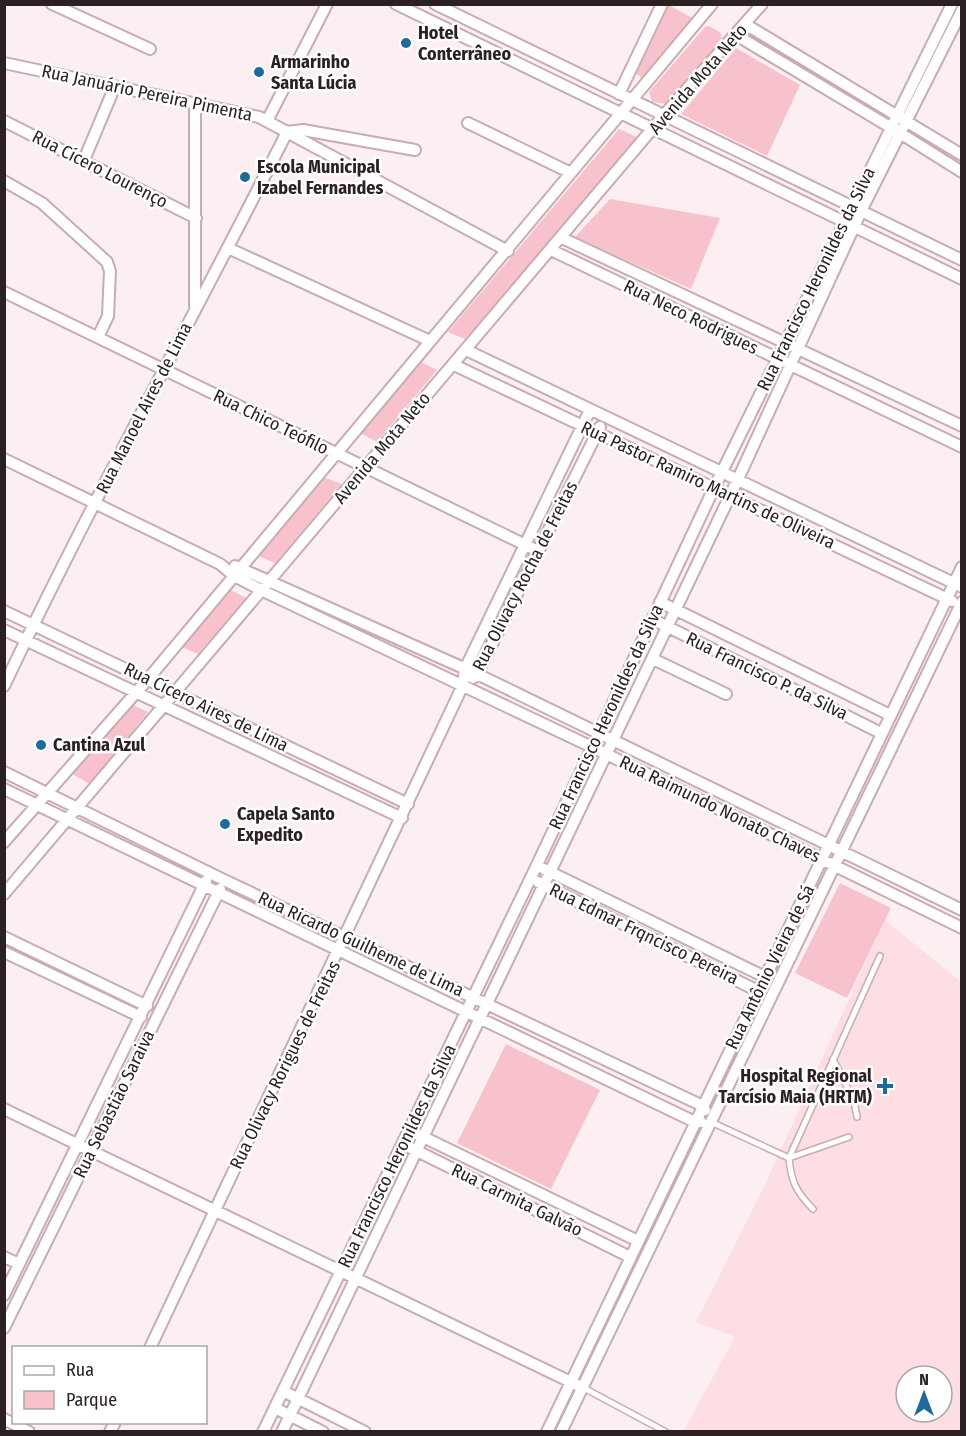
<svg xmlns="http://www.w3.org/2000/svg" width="966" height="1436" viewBox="0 0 966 1436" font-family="'Fira Sans Condensed',sans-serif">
	<rect width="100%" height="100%" fill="#fbeff1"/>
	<path fill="#fddee3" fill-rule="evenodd" d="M885,920L961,982V1431L683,1432L735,1337L696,1322L762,1191ZM906,1376H942V1412H906Z"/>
	<path fill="#f8c2cd" d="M669,5L692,18L643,78L636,74Z
		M709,26L720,32L722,38L720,43L668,104L652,102L649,92L705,27Z
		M736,48L800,85L767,156L681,114Z
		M619,129L639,138L465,339L448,332Z
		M610,199L720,218L691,289L575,237Z
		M419,361L437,370L377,442L360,433Z
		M323,477L342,484L275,563L258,556Z
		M231,590L246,598L198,654L182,647Z
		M133,705L148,712L90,784L72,774Z
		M840,883L891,908L847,998L795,973Z
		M506,1044L600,1090L551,1189L457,1143Z"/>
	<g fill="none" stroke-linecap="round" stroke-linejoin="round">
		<g stroke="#c8acb1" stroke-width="8">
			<path id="service" d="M833,1059L854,1101L857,1117
				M711,1122L789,1158
				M789,1158L849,1137
				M813,1209C796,1192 791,1181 789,1158L880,956
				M582,1387L666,1432"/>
		</g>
		<g stroke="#c8acb1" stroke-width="14">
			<path id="minor" d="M52,4L150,49
				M396,4L962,279
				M435,4L962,260
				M745,24L962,155
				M736,35L900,133L962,172
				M4,63L259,117L508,251
				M619,94L662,4
				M195,103V307
				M4,121L196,218
				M267,121L327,4
				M468,123L571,173
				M287,132L303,130L415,150
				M84,160L115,86
				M4,181L42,203L107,262L110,271L108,316L98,337
				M562,238L962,426
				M228,248L430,341
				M551,250L962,447
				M4,292L538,551
				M466,350L962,587
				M454,365L952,601
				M4,459L220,564L233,575L261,590L592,747L962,928
				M235,566L477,674L962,910
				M660,602L890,715
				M4,611L408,804
				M652,619L881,733
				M4,630L402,818
				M653,659L726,694
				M473,678L477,674L600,427
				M4,686C93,498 194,317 287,132
				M4,772L224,880L703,1106L705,1110
				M4,789L695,1122H701
				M4,842L148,679L712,4
				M544,869L765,977
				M538,882L758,991
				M4,894L664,115L762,4
				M4,937L147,1006
				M4,952L141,1017
				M4,1109L577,1385
				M417,1134L638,1241
				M411,1148L630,1257
				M4,1257L19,1264
				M4,1295L206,881
				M4,1328L220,889
				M150,1348L463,685L465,669L590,410
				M283,1391L365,1432
				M275,1408L323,1432
				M4,1419L29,1432
				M110,1432L115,1422
				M263,1432L537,865L714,488L952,4
				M282,1432L738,479L864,205L962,10
				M547,1432L962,567
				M561,1432L962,602"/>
		</g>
		<use href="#service" stroke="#fff" stroke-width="5"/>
		<use href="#minor" stroke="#fff" stroke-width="10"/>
	</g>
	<g fill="#1d6a9c" stroke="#fff" stroke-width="2">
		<circle cx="406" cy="43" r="6"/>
		<circle cx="259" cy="72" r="6"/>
		<circle cx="245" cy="177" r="6"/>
		<circle cx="41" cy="745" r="6"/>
		<circle cx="225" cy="824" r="6"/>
		<path d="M882 1077h6v6h6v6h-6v6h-6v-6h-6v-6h6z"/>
	</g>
	<g text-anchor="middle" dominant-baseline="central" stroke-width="5" stroke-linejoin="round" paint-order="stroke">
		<g font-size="18" font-weight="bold" fill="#2b2123" stroke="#fff" text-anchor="start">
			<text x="418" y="33">Hotel<tspan x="418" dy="21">Conterrâneo</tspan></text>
			<text x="271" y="62">Armarinho<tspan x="271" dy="21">Santa Lúcia</tspan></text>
			<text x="257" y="167">Escola Municipal<tspan x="257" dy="21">Izabel Fernandes</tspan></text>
			<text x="53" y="745">Cantina Azul</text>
			<text x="237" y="814">Capela Santo<tspan x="237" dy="21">Expedito</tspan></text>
			<text x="872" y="1076" text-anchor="end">Hospital Regional<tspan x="872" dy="21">Tarcísio Maia (HRTM)</tspan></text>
		</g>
		<g font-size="18" fill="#2b2123" stroke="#fff">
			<text transform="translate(698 79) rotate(-49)">Avenida Mota Neto</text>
			<text transform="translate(147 93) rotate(12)">Rua Januário Pereira Pimenta</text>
			<text transform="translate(100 169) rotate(27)">Rua Cícero Lourenço</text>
			<text transform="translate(816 279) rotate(-64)">Rua Francisco Heronildes da Silva</text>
			<text transform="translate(691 317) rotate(26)">Rua Neco Rodrigues</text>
			<text transform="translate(144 408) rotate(-63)">Rua Manoel Aires de Lima</text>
			<text transform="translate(271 422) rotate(26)">Rua Chico Teófilo</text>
			<text transform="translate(382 448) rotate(-50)">Avenida Mota Neto</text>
			<text transform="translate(708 485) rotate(25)">Rua Pastor Ramiro Martins de Oliveira</text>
			<text transform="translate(525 576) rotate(-63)">Rua Olivacy Rocha de Freitas</text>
			<text transform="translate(767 676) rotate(26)">Rua Francisco P. da Silva</text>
			<text transform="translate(206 707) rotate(26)">Rua Cícero Aires de Lima</text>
			<text transform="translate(606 717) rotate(-65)">Rua Francisco Heronildes da Silva</text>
			<text transform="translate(720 809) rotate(26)">Rua Raimundo Nonato Chaves</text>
			<text transform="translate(644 934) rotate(26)">Rua Edmar Frqncisco Pereira</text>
			<text transform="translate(361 944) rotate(25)">Rua Ricardo Guilheme de Lima</text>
			<text transform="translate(770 967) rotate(-64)">Rua Antônio Vieira de Sá</text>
			<text transform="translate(285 1065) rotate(-64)">Rua Olivacy Rorigues de Freitas</text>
			<text transform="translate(114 1104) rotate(-64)">Rua Sebastião Saraiva</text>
			<text transform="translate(397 1156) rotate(-64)">Rua Francisco Heronildes da Silva</text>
			<text transform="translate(517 1200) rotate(26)">Rua Carmita Galvão</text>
		</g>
	</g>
	<rect width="966" height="1436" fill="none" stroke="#2b2123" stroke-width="12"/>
	<rect x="12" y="1346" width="195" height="78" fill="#ffffff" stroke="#aaa6a7" stroke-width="1.5"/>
	<rect x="24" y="1366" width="30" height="9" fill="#ffffff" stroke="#aaa6a7" stroke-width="1.5"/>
	<text x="66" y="1376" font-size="18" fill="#2b2123">Rua</text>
	<rect x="24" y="1391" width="30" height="18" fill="#f8c2cd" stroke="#aaa6a7" stroke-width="1.5"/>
	<text x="66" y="1406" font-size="18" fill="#2b2123">Parque</text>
	<g transform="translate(924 1394)"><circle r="28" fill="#ffffff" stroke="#aaa6a7" stroke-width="1.5"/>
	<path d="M0-4.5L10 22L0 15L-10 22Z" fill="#1d6a9c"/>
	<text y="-9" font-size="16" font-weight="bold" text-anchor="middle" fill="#2b2123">N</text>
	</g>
</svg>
